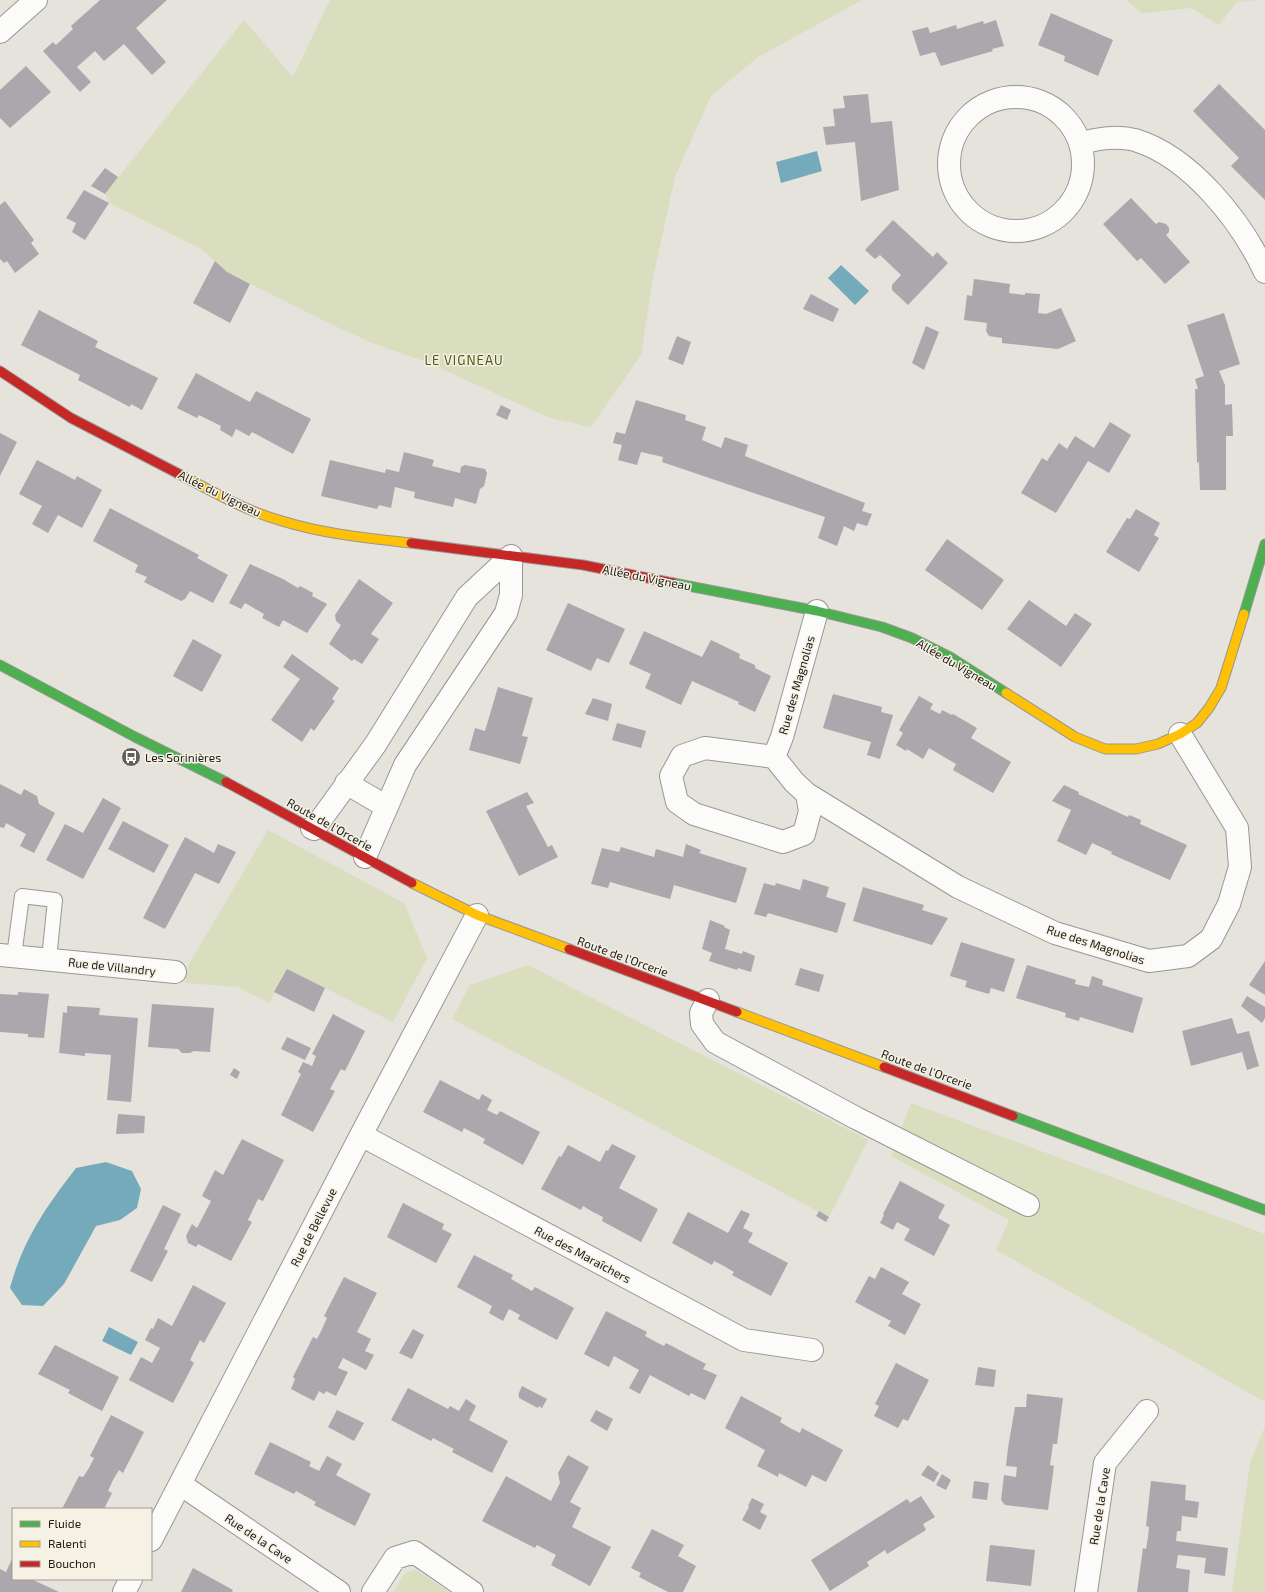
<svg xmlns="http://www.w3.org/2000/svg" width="1265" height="1592" viewBox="0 0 1265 1592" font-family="'Exo 2',sans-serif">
	<rect width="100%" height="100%" fill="#e5e3dc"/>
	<path fill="#d8debe" d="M330,0H862L758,57L711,96L675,177L653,278L641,355L591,427L550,418L424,361L372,343L331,324L227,272L203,250L109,203L105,194L244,20L293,77Z
		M1126,0H1259L1237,2L1219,25L1191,8L1142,13Z
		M268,830L404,903L427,958L393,1022L287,969L269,1003L238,987L186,983L188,966Z
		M528,965L868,1140L829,1217L452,1019L470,985Z
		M911,1103L1265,1234V1402L996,1250L1009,1220L891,1156Z
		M1265,1426V1592H1232L1250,1463Z
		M416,1570L449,1592H394C401,1581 402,1571 416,1570Z"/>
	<path fill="#75aabb" d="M817,151L822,171L781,183L776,162Z
		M841,265L869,291L855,305L828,278Z
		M106,1162L132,1171L141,1189L137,1208L120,1220L96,1226L64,1284L43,1306L22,1305L10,1288C23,1240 46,1207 76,1168Z
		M109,1327L138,1342L131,1355L102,1341Z"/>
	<path fill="#aca6ad" d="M100,0H167L136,28L166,62L152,75L124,44L104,61L95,51L77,67L91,82L80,92L43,51L53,42L56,45L73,29L71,26Z
		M1051,13L1113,40L1098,76L1064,61L1065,56L1038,45Z
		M996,20L1004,46L992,49L993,51L941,66L935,52L920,56L912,31L928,27L930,33L956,25L957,29L983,21L984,24Z
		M26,66L51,92L10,128L0,118V90Z
		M1219,84L1265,130V200L1231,166L1239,158L1193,111Z
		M868,94L871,123L892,121L899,190L861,201L855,142L826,145L823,127L835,126L833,109L845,108L843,96Z
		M105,168L118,177L105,194L91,186Z
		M84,190L109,203L85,240L72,232L76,223L66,218Z
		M1131,198L1156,224L1159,222L1166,224L1169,228V232L1166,235L1190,262L1165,284L1141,258L1137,261L1103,224Z
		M5,201L34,240L31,243L39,254L15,273L7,261L4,263L0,259V205Z
		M893,220L933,257L937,252L948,263L908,305L892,290V285L901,275L880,255L875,259L865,250Z
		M215,261L227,272L250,284L230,323L193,303Z
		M974,279L1010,284L1009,293L1025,295V293L1040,294L1038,313L1046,314L1061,308L1076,341L1058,349L1002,343V338L989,336L986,331L987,323L964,320L967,295L972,296Z
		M811,294L839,309L833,322L803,309Z
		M39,310L98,341L95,347L158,378L142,410L131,404L130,407L78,380L80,375L21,345Z
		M1224,313L1240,364L1219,371L1225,385V405L1232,404L1233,436H1226V490H1200L1199,462L1197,463L1195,389H1198L1195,379L1204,376L1187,325Z
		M926,326L939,332L924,370L912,363Z
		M677,336L691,342L683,365L668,359Z
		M196,373L250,402L256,391L311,419L293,454L252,432L249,436L236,429L232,437L220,430L221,426L199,415L197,418L177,408Z
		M636,400L686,415L685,420L706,427L702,440L721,448L725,437L748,445L745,456L865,503L862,511L872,514L867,526L857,523L854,531L844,526L837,546L818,538L825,517L662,462L663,457L641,452L637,465L618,460L622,445L613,443L616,432L625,434Z
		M501,405L511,410L507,420L496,415Z
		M1110,422L1131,435L1109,473L1088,461L1056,513L1021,493L1042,458L1047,461L1059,443L1067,449L1075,436L1094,448Z
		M0,433L17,442L0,476Z
		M404,452L434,460L432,466L460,473L461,467L465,465L485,469L487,473L484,486L480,489L476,504L455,498L453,507L414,498L415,492L395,487L391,508L379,505L377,509L321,496L330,460L385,473L386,469L399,472Z
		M37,460L75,480L77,476L102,490L82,528L58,515L48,533L32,524L42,506L19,494Z
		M110,508L199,555L197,558L228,575L213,603L190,591L185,599L181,601L144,582L147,577L135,572L138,565L93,541Z
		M1136,509L1160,523L1154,535L1159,538L1139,572L1106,552L1127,518L1130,519Z
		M947,539L1004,580L982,610L925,570Z
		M250,564L283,579L298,588L300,586L313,593L312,596L327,604L307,633L283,620L279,627L262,618L264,614L245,603L241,609L229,603Z
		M359,579L393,603L371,634L379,639L362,664L354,659L352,661L329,644L341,625L336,621L335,615Z
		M1029,600L1066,626L1075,613L1092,624L1061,667L1007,629Z
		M568,603L625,629L609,663L597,658L591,671L546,650Z
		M644,631L702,657L711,640L740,654L739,658L755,665V668L771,676L755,712L738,704L739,702L692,681L681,705L645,688L651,674L629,664Z
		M193,639L222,655L202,692L173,676Z
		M292,654L339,688L332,699L335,701L314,731L311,728L302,742L271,720L300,679L283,667Z
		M498,687L533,698L522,736L528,737L520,764L469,750L475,728L485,731Z
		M833,694L882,707L881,712L893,715L880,759L867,755L871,742L823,728Z
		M919,696L933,704L930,709L940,714L942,710L952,715L953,714L977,728L971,738L1011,762L993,793L953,770L956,764L929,748L923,759L907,749L906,751L896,745L903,733L899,730Z
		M593,698L612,704L608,721L585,714Z
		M617,723L646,731L641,748L612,740Z
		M0,784L21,795L24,789L37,796L39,804L55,813L34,853L20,846L26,834L6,823L4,828L0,827Z
		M1064,785L1079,792L1078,794L1128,817L1129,815L1141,820L1140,824L1187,845L1170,880L1111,854L1112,852L1092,843L1086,855L1057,841L1071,810L1052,801Z
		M527,792L534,803L526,806L548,847L552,845L558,857L519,876L486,811Z
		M103,798L121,808L83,879L46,860L65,824L83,833Z
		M123,821L169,845L154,873L108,849Z
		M185,837L214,853L218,844L236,852L219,884L195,873L165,929L143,918Z
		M686,844L701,850L699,853L747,868L736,903L674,885L670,899L610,882L608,888L591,884L602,848L619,852L621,847L654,857L656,849L683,857Z
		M803,879L829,887L826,897L846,903L837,933L768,913L766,917L754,914L764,883L775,886L776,883L800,890Z
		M863,887L924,905L922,910L948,918L932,945L853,921Z
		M710,920L725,926L724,927L730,930L725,949L742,954L743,951L755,956L751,972L738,968L737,970L709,961L712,953L702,949Z
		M961,942L1015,959L1004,992L991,988L989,994L965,987L967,981L950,976Z
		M1265,961V995L1249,985Z
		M1027,965L1076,980L1075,984L1089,987L1092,976L1103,980L1102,985L1143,998L1133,1033L1080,1017L1079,1021L1065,1017L1066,1013L1016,998Z
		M800,968L824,975L819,992L795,985Z
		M287,969L325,988L314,1012L274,992Z
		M18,992L49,994L44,1038L28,1037V1034L0,1032V994L18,995Z
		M1247,996L1265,1007V1018L1262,1023L1241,1006Z
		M152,1004L214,1008L210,1052L194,1051L190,1053H182L178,1049L148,1047Z
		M67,1006L100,1008L99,1015L138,1018L131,1102L107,1100L111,1055L85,1053V1056L59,1053L63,1012L67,1013Z
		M333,1014L365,1031L345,1071L341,1069L336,1078L330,1089L335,1091L313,1132L281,1115L301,1074L298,1072L303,1062L312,1066L316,1056L312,1054Z
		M1232,1018L1237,1034L1249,1031L1259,1066L1247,1070L1242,1052L1191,1066L1182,1031Z
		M287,1037L311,1048L305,1060L281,1049Z
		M234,1068L240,1072L237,1079L230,1075Z
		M440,1080L479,1100L482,1094L492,1100L487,1110L497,1115L500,1111L540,1132L523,1165L483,1143L485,1139L464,1128L462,1132L423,1112Z
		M118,1114L145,1116L144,1133L116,1134Z
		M242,1139L284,1160L263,1201L258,1199L248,1220L252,1222L231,1261L198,1244L196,1247L188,1243L186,1236L192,1224L197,1228L211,1201L202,1196L215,1170L223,1175Z
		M612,1144L636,1156L619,1188L658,1209L641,1242L602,1221L603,1217L593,1212L583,1206L581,1210L541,1189L559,1156L561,1157L568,1145L600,1162L606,1150L608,1151Z
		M900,1181L945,1205L938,1218L950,1225L934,1256L904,1240L910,1229L897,1222L893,1230L880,1223L884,1215L883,1214Z
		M403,1203L444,1224L442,1229L452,1234L436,1263L387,1237Z
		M163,1205L181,1214L164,1249L168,1251L152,1282L130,1271Z
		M741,1210L750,1214L743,1228L753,1233L748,1242L788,1263L771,1296L732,1275L734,1272L724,1266L714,1261L712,1265L672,1243L688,1212L728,1233Z
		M819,1211L829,1217L826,1222L816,1216Z
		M474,1255L513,1275L511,1279L532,1291L535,1287L574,1308L557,1340L518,1319L520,1315L509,1309L503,1321L489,1313L492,1306L457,1287Z
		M881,1267L909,1282L902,1294L921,1304L905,1335L888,1326L891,1321L855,1302L869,1276L875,1279Z
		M344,1277L377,1293L357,1332L371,1339L365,1351L374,1355L366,1370L343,1358L338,1368L348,1372L336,1396L326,1391L324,1394L319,1391L314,1401L291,1389L295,1379L293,1377L313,1337L317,1339L322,1329L327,1318L324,1316Z
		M193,1285L226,1303L204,1343L200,1340L190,1360L194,1363L173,1403L129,1380L141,1357L152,1363L160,1348L145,1340L151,1328L153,1329L158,1318L172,1326Z
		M606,1311L647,1332L645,1336L654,1341L664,1346L666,1343L706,1364L703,1369L717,1375L705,1400L691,1393L689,1396L650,1375L640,1394L629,1388L639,1370L614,1356L609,1367L584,1354Z
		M413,1329L424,1335L412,1359L399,1353Z
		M55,1345L119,1377L102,1411L68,1393L70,1390L38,1374Z
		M896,1363L929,1380L908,1421L903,1419L898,1428L874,1416L879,1406L875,1404Z
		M978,1367L996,1370L994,1387L975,1385Z
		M522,1386L547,1399L542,1408L539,1406L538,1408L519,1398V1396L518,1395Z
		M408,1388L448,1409L450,1406L459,1411L466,1399L476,1406L469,1420L508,1441L492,1473L452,1452L454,1449L433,1438L431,1441L391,1420Z
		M1027,1394L1063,1398L1057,1444H1053L1050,1465L1054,1466L1048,1510L1005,1505L1001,1500L1004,1475L1016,1477L1017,1467L1006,1466L1008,1448L1015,1407H1026Z
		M741,1396L782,1418L780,1422L790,1428L800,1433L802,1428L843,1450L826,1482L812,1475L806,1487L779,1473L778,1477L757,1466L765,1450L725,1428Z
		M337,1410L364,1423L354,1441L328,1427Z
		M596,1410L613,1419L607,1431L590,1421Z
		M111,1415L144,1432L123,1473L119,1470L113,1480L108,1491L112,1493L104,1509H62L79,1476L83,1477L89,1468L94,1458L90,1456Z
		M270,1442L311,1462L309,1466L319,1471L327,1456L342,1464L336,1475L371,1494L355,1526L314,1505L316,1502L296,1491L294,1494L254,1474Z
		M568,1455L589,1467L570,1502L581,1508L572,1527L611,1547L590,1586L551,1565L556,1555L537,1545L535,1548L482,1521L506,1476L551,1501L560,1483L558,1473Z
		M928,1465L939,1473L934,1482L921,1475Z
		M942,1474L951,1480L946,1490L936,1485Z
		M974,1481L989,1483L987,1500L972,1498Z
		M1151,1481L1186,1485L1185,1500L1199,1502L1197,1518L1182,1516L1181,1531H1177L1176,1541L1228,1548L1225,1576L1204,1573L1206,1558L1178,1555L1176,1568L1190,1570L1188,1592H1137L1143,1548L1146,1549L1148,1537L1149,1527L1146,1526Z
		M921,1496L935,1517L923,1524L926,1530L887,1554L885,1550L867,1562L869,1566L830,1591L811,1560L907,1499L910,1503Z
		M752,1498L764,1504L760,1512L767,1516L760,1530L742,1520L749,1507L748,1506Z
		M652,1529L684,1545L678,1556L696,1566L683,1592H668L639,1577L641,1573L631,1568Z
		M990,1545L1035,1550L1031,1586L986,1581Z
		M13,1557V1579H31L59,1592H0V1569L6,1572Z
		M193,1568L233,1590L232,1592H181Z"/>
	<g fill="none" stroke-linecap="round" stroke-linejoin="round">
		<g stroke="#999792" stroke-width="16">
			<path id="lane" d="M14,956L22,896L55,900L49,959"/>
		</g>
		<g stroke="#999792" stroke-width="24">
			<path id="street" d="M0,32L36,0
				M949 164a67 67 0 1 1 134 0a67 67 0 1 1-134 0Z
				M1080,143C1098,139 1117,135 1135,140C1191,157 1241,221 1265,272
				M817,611L782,737L774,757L794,782L807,794L958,887L1055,933L1149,961L1188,956L1211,939L1229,904L1240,867L1237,828L1180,734
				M774,757L705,748L682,756L671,776L677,802L694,814L783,842L804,834L810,811L807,794
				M346,783L387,807
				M312,828L314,829L375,745L467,597L511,556
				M365,857L405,765L506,613L511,595V556
				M0,955L175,972
				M708,1000L701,1013L702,1024L715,1042L856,1118L1028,1205
				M361,1135L744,1340L812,1350
				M180,1484L339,1592
				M151,1540L361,1135L477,915
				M124,1592L131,1579
				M373,1592L395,1558L414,1552L472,1592
				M1086,1592L1105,1463L1147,1411"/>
		</g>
		<g stroke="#999792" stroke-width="11">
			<path id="fast" d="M673,583L817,611L882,627L912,638L950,657L1006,693
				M1244,614L1265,544
				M0,665L135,737L226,782
				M1013,1116L1265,1210"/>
		</g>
		<g stroke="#999792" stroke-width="11">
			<path id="slow" d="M179,474C212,491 245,511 282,521C324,534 367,538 411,543
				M1006,693L1075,737L1105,749H1136L1158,744L1180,734L1197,723L1209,708L1221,688L1244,614
				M412,883L477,915L569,949
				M737,1012L884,1067"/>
		</g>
		<g stroke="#999792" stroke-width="11">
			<path id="jam" d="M0,371L71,418L179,474
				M411,543L583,565L673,583
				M226,782L412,883
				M569,949L737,1012
				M884,1067L1013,1116"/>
		</g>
		<use href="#lane" stroke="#fbfbfa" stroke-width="14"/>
		<use href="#street" stroke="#fbfbfa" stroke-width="22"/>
		<use href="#fast" stroke="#4caf50" stroke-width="9"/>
		<use href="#slow" stroke="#ffc107" stroke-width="9"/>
		<use href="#jam" stroke="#c62828" stroke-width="9"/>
	</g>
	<defs>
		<g id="bus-disc" transform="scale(1)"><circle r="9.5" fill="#62605b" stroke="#f6f1e5"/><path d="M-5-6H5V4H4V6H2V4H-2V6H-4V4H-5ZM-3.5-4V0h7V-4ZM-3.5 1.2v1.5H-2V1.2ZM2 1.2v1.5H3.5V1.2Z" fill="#fff"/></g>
	</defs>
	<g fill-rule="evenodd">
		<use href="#bus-disc" x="131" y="757"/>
	</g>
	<g text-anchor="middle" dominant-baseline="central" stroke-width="3" stroke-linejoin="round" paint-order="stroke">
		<g font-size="12" fill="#1c1a16" stroke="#f6f1e5">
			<text transform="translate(220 493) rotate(26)">Allée du Vigneau</text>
			<text transform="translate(647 577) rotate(11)">Allée du Vigneau</text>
			<text transform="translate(957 664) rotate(30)">Allée du Vigneau</text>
			<text transform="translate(796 685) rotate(-74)">Rue des Magnolias</text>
			<text transform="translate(330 824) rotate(29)">Route de l'Orcerie</text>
			<text transform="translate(1096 944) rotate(18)">Rue des Magnolias</text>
			<text transform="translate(623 956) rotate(20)">Route de l'Orcerie</text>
			<text transform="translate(112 966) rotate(6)">Rue de Villandry</text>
			<text transform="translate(927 1069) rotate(20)">Route de l'Orcerie</text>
			<text transform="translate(313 1227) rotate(-63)">Rue de Bellevue</text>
			<text transform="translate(583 1254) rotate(28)">Rue des Maraîchers</text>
			<text transform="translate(1099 1506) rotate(-81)">Rue de la Cave</text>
			<text transform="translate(259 1538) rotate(34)">Rue de la Cave</text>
		</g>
		<g font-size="12" fill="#1c1a16" stroke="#f6f1e5" text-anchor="start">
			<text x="145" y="757">Les Sorinières</text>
		</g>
		<g font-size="13" letter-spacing="1" fill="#4b5a0a" stroke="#f6f1e5">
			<text x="464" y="360">LE VIGNEAU</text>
		</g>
	</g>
	<rect x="12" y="1508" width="140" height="72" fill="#f6f1e5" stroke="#9f9b92"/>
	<rect x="20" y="1521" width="20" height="6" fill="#4caf50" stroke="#9f9b92"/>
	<text x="48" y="1528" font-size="12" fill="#1c1a16">Fluide</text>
	<rect x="20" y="1541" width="20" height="6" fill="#ffc107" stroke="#9f9b92"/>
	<text x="48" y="1548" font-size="12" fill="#1c1a16">Ralenti</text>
	<rect x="20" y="1561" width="20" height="6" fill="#c62828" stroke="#9f9b92"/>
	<text x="48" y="1568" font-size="12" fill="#1c1a16">Bouchon</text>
</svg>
